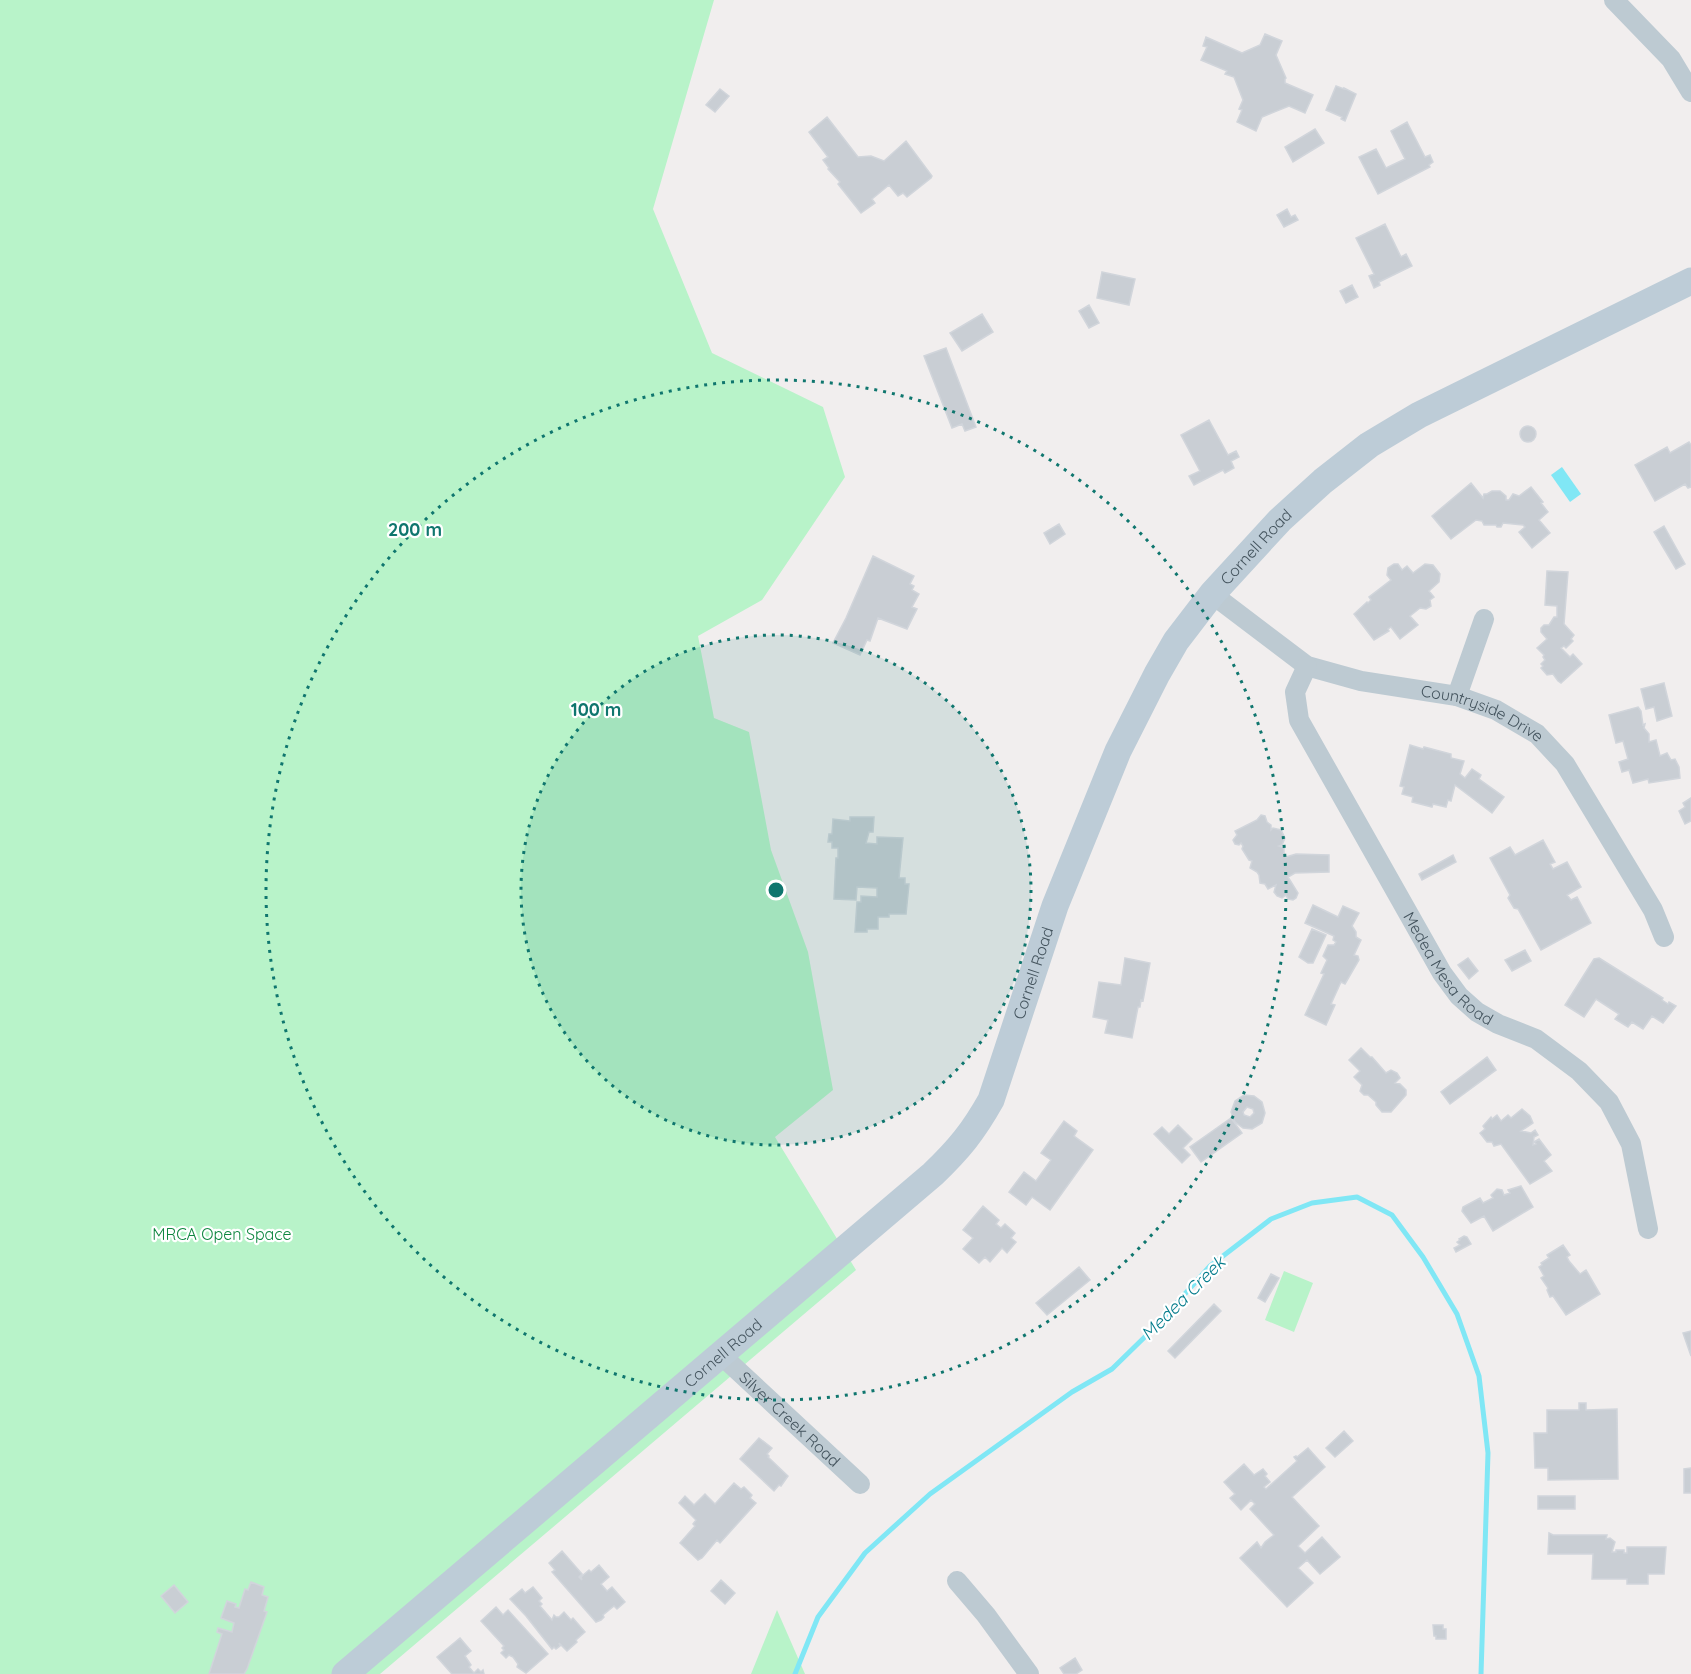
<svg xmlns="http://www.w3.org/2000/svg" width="1691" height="1674" viewBox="0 0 1691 1674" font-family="Quicksand,sans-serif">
	<rect width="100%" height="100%" fill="#f1eeee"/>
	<path fill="#b8f3c9" d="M0,0H714L653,209L712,353L823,407L845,477L762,600L698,636L714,718L749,732L771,850L808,952L833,1090L775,1137L856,1270L380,1674H0Z
		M1284,1271L1313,1283L1294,1332L1265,1320Z
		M777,1610L805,1674H751Z"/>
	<path fill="#80e7f5" d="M1562,467L1581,494L1570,502L1551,475Z"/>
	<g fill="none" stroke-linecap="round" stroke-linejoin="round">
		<path stroke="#80e7f5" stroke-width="5" d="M795,1674L818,1617L865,1553L930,1494L1072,1392L1112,1369L1156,1326L1210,1266L1271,1219L1312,1203L1357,1197L1392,1215L1423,1257L1457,1314L1479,1376L1488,1453L1481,1674"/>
	</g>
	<path fill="#c9ced4" stroke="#d1d5db" stroke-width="1.5" fill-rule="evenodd" d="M1265,34L1282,41L1276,55L1286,78L1285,79V83L1313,95L1305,113L1289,106L1262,117L1256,131L1237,122L1242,110L1239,109L1243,100L1234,77L1225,74L1227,71L1201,60L1207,47L1203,46L1206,37L1242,53L1260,45Z
		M1336,86L1344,89V88L1356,94L1345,121L1341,119L1342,117L1326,110Z
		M720,89L729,96L715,112L706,105Z
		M827,117L858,157L871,156L884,161L906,141L932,176L931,178L907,197L903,193L898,196L889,185L872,199L875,203L861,213L838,184L840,182L828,169L829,168L823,160L828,157L809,132Z
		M1407,122L1425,157L1430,155L1433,162L1429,165L1430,167L1378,194L1359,157L1376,149L1386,168L1405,159L1391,131Z
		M1315,129L1324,143L1293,162L1285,147Z
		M1287,209L1291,217L1295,215L1298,220L1284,227L1277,215Z
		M1385,224L1401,257L1406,254L1412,266L1379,282L1380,285L1374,288L1369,276L1374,274L1356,238Z
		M1102,272L1135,279L1129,305L1097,298Z
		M1352,285L1358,297L1346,303L1340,291Z
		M1089,305L1099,323L1089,328L1079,311Z
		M982,314L993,332L962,351L950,333Z
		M946,348L976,427L965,431L962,424L952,428L924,356Z
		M1209,420L1228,455L1236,451L1239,457L1231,461L1234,468L1225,473L1223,470L1194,485L1189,476L1200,471L1181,435Z
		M1520 434a8 8 0 1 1 16 0a8 8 0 1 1-16 0Z
		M1689,442L1691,445V487L1688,488L1685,484L1655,501L1635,465L1667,447L1670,453Z
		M1471,483L1483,498L1484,494H1487L1492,491H1500L1506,496V500H1509L1513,494L1519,496L1531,487L1543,502L1541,503L1548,512L1539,520L1550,533L1532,548L1519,532L1525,527L1523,525L1503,523L1501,527H1497L1496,525H1484L1482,521L1476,520L1451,539L1432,516Z
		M1059,524L1065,534L1050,544L1044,533Z
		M1664,526L1685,564L1676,569L1654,532Z
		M873,556L914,576L910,584L914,586L912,590L919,594L912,607L917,609L907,629L878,618L870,641L867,640L860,655L833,643L846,618Z
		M1394,564H1398L1402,570L1407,566L1413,573L1425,564L1433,565L1440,574L1439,582L1429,591L1434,597L1430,600L1431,606L1426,609L1420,608L1410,616L1418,625L1400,639L1391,627L1388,629L1389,631L1374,640L1354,614L1367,602L1368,603L1371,600L1369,597L1391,580L1387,575L1388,568Z
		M1547,571L1568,572L1564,624L1574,635L1571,639L1573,641L1566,648L1564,646L1561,648L1570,657L1573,654L1582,664L1561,683L1558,681L1553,674L1547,675L1541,668L1543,666L1541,664L1545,660L1543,657L1544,655L1537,648L1547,639L1541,632V628L1544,625H1549L1554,617H1557V606L1545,605Z
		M1664,683L1672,716L1657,721L1654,707L1646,709L1641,689Z
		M1638,707L1641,711L1643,725L1645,724L1644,728L1649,734V742L1656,740L1660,756L1667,753L1671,760L1675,759L1679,767L1680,778L1649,783L1648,779L1633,783L1629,770L1622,772L1619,762L1628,759L1623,741L1616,743L1609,715Z
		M1410,745L1423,749L1424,747L1451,754V758L1464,761L1460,774L1465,778L1472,769L1481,775L1479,779L1504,797L1492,813L1455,785L1451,801L1448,800L1446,807L1433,804L1432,807L1412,802L1413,797L1402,794L1404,787L1400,786Z
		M1691,798V821L1685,824L1679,811L1685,807L1683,803Z
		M1261,815L1265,816L1267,822L1271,825V830L1273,828L1281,830L1285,838L1282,845L1279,846L1284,848V853L1286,857L1296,854L1329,855V872L1295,873L1288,877L1298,893L1296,898L1293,900L1288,899L1286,895L1282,898L1277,896L1274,892L1276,885L1268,889L1265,884L1260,883L1259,875L1257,872L1250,868L1252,861L1249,860L1242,849L1243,846L1241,843L1239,845L1235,844L1233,840L1237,835L1235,831L1257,820Z
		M850,817H874L873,832H869L866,843L877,844V837L903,838L899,878H905V884H909L906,914H889V917H878V929H867V932H855L857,902H861V896L877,897V888L857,887L856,900L834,899L836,858H838V848H832V842H828L829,834H832L833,819L850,821Z
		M1543,840L1555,862L1550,864L1553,869L1567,862L1581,887L1567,895L1571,900L1577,897L1591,923L1541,950L1518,909L1514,908L1508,898L1510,895L1490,858L1510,847L1515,855Z
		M1453,855L1456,862L1422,880L1419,874Z
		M1313,905L1338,917L1343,906L1359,913L1352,926L1356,932V937L1361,940L1354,955L1358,956L1359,960L1345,984L1341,982L1331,1004L1335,1005L1326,1025L1305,1015L1324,974L1321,973L1327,960L1323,956L1328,945H1334L1336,942L1333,940L1334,936L1305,923Z
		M1312,929L1326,935L1313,963H1308L1299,957Z
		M1525,950L1531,961L1512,971L1505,960Z
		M1125,958L1150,963L1143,1001L1141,1000L1140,1007H1138L1132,1038L1105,1033L1108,1020L1093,1017L1099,982L1121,985Z
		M1468,958L1478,971L1469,979L1458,965Z
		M1599,958L1663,998L1662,1000L1668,1004L1669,1002L1676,1006L1663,1023L1652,1016L1643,1029L1632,1022L1628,1027L1615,1019L1619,1014L1596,999L1584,1017L1565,1005L1594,959Z
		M1361,1048L1370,1057H1372L1386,1073L1391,1070L1397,1073L1400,1078L1395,1083L1400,1084L1406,1090V1095L1391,1112H1382L1376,1105V1102L1368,1095H1364L1360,1091L1362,1085L1354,1077L1360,1071L1349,1060Z
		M1487,1057L1496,1070L1450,1104L1441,1092Z
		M1244,1095L1254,1096L1262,1102L1265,1113L1262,1123L1252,1129L1243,1128L1235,1122L1231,1112L1235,1101ZM1247,1107L1253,1109L1254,1113L1250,1117L1244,1115L1243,1112Z
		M1522,1109L1530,1116L1533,1123L1521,1131L1531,1133L1535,1130L1538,1135L1534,1137L1533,1145L1536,1144L1534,1142L1539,1139L1551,1155L1544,1161L1552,1171L1530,1184L1501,1144L1494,1146L1492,1142H1487L1480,1133L1485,1129L1483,1126L1491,1117L1492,1119L1497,1115L1501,1121L1508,1115L1511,1118Z
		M1231,1118L1242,1133L1201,1162L1190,1147Z
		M1064,1121L1077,1131L1074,1136L1093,1150L1050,1210L1032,1197L1026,1205L1009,1192L1024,1172L1036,1181L1051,1160L1041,1153Z
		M1178,1125L1192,1139L1183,1148L1190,1155L1182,1163L1154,1134L1162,1127L1169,1134Z
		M1521,1186L1533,1207L1493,1231L1484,1216L1471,1223L1462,1211L1463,1207L1480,1198L1483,1203L1493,1198L1491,1195L1497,1189L1502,1190L1504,1195L1510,1193L1508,1190Z
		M983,1206L999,1220L996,1224L1001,1228L1005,1224L1015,1233L1011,1238L1016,1242L1007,1253L1002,1248L990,1262L985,1257L979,1263L963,1249L973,1238L963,1230Z
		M1464,1236L1467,1237L1471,1244L1456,1252L1454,1248L1460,1245L1457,1242L1460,1240L1459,1239Z
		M1563,1245L1570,1255L1567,1257L1569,1261L1580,1274L1586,1270L1600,1294L1566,1315L1553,1296L1550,1297L1547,1290L1548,1288L1541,1278L1544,1276L1539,1267L1542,1265L1541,1263L1549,1258L1547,1255Z
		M1079,1267L1090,1280L1047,1315L1036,1303Z
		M1271,1274L1279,1278L1265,1302L1258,1298Z
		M1214,1304L1221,1311L1175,1358L1168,1351Z
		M1691,1331V1356L1683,1333Z
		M1579,1403H1586V1410L1617,1409L1618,1479L1548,1480V1468H1535L1534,1433H1547V1410H1579Z
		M1344,1431L1353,1441L1335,1457L1326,1448Z
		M759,1438L772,1448L767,1454L769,1456L768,1457L788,1476L781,1486L779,1485L774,1491L740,1459Z
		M1308,1448L1325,1467L1292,1497L1319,1526L1298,1546L1305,1553L1322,1537L1340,1557L1320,1574L1307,1560L1298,1568L1313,1583L1287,1607L1240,1558L1257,1542L1261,1548L1265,1542L1274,1535L1250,1509L1255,1504L1251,1500L1241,1510L1230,1498L1235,1494L1224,1482L1244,1464L1254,1475L1263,1469L1267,1474L1265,1476L1270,1482L1264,1487L1266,1489L1297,1461L1294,1457L1296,1456L1297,1457Z
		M1691,1468V1493H1684V1469Z
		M734,1483L741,1489L744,1487L752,1495L750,1498L756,1503L720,1543L717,1540L702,1558L698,1560L680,1543L695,1526L693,1524L696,1520L679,1503L685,1496L694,1505L705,1494L715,1504Z
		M1538,1496H1575V1509H1538Z
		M1549,1533L1553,1535H1607L1606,1539L1610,1538L1615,1542L1612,1552H1616V1550H1624V1553H1627V1547H1666L1664,1574H1648V1584H1627V1579H1592L1593,1554H1548Z
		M562,1551L582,1574L579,1577L582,1580L581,1577L589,1570L591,1572L599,1565L609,1577L601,1584L607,1591L612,1587L625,1602L617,1609L614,1606L603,1615L604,1617L601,1620L596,1622L552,1572L555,1570L549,1563Z
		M721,1580L735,1593L725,1604L711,1591Z
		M251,1582L264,1587L262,1595L268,1597L264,1611L267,1612L247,1669L244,1674H209L222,1634L217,1632L218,1628L232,1632L234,1623L221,1618L227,1601L236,1604L235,1607L239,1608L245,1589L248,1590Z
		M174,1585L188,1602L175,1613L161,1596Z
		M533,1587L542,1598L539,1601L542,1604L540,1606L552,1620L554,1615L556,1617H559L564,1612L571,1620L573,1618L585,1632L576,1640L577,1642L567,1651L559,1643L560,1646L556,1649L554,1647L552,1649L526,1616L510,1599L522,1589L525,1593Z
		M496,1607L503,1615L508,1610L548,1654L526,1673L517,1667L518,1664L513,1657L509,1655L506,1658L501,1653L504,1650L502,1648L504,1646L481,1621Z
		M1433,1625H1443V1629H1446V1639H1436V1636H1434Z
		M460,1638L471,1651L465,1656L471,1665L469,1667L474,1673L478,1669L481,1672L483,1670L484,1674H452L437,1657Z
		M1075,1658L1082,1670L1076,1674H1064L1060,1668Z"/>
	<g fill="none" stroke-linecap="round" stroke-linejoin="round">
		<g stroke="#bdcad2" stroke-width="20">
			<path d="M1614,0L1671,59L1691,92"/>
			<path id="s1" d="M1212,594L1307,666L1361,681L1457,696L1496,710L1537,734L1565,764L1653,910L1664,937"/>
			<path id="s2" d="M1307,666L1295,692L1299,720L1442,973L1459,996L1477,1012L1498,1024L1536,1039L1579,1071L1609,1102L1631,1144L1648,1229"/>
			<path d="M1457,696L1484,619"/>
			<path id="s3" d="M721,1355L860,1484"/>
			<path d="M957,1581L986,1615L1029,1674"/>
		</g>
		<path stroke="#bdccd7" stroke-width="27" id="s4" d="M345,1674L933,1174C959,1149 973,1132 991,1100L1055,906L1118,751L1157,674L1176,641L1212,594L1280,520L1323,481L1369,445L1419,415L1691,281"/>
	</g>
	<circle cx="776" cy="890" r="255" fill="#0f766e" fill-opacity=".12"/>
	<g fill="none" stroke="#0f766e" stroke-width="3" stroke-dasharray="3 6">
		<circle cx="776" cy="890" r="255"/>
		<circle cx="776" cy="890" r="510"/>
	</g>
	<g text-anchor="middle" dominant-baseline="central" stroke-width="4.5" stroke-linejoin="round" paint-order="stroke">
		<g font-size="16" fill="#44545e" stroke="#fff">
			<text stroke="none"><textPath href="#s4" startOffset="1486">Cornell Road</textPath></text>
			<text stroke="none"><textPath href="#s1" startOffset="302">Countryside Drive</textPath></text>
			<text stroke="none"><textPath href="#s2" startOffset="348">Medea Mesa Road</textPath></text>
			<text stroke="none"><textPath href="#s4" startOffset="1000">Cornell Road</textPath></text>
			<text stroke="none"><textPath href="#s4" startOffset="496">Cornell Road</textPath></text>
			<text stroke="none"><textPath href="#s3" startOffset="94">Silver Creek Road</textPath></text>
		</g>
		<g font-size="16" fill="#0e863f" stroke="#fff">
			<text x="222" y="1234">MRCA Open Space</text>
		</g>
		<g font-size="18" font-style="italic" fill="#047c8c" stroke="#fff">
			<text transform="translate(1183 1298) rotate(-45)">Medea Creek</text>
		</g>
	</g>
	<circle cx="776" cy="890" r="9" fill="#0f766e" stroke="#fff" stroke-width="3"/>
	<g font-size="18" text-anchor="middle" font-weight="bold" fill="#0f766e" stroke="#fff" stroke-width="4.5" stroke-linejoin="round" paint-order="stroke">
		<text x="415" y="536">200 m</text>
		<text x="596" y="716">100 m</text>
	</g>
</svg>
